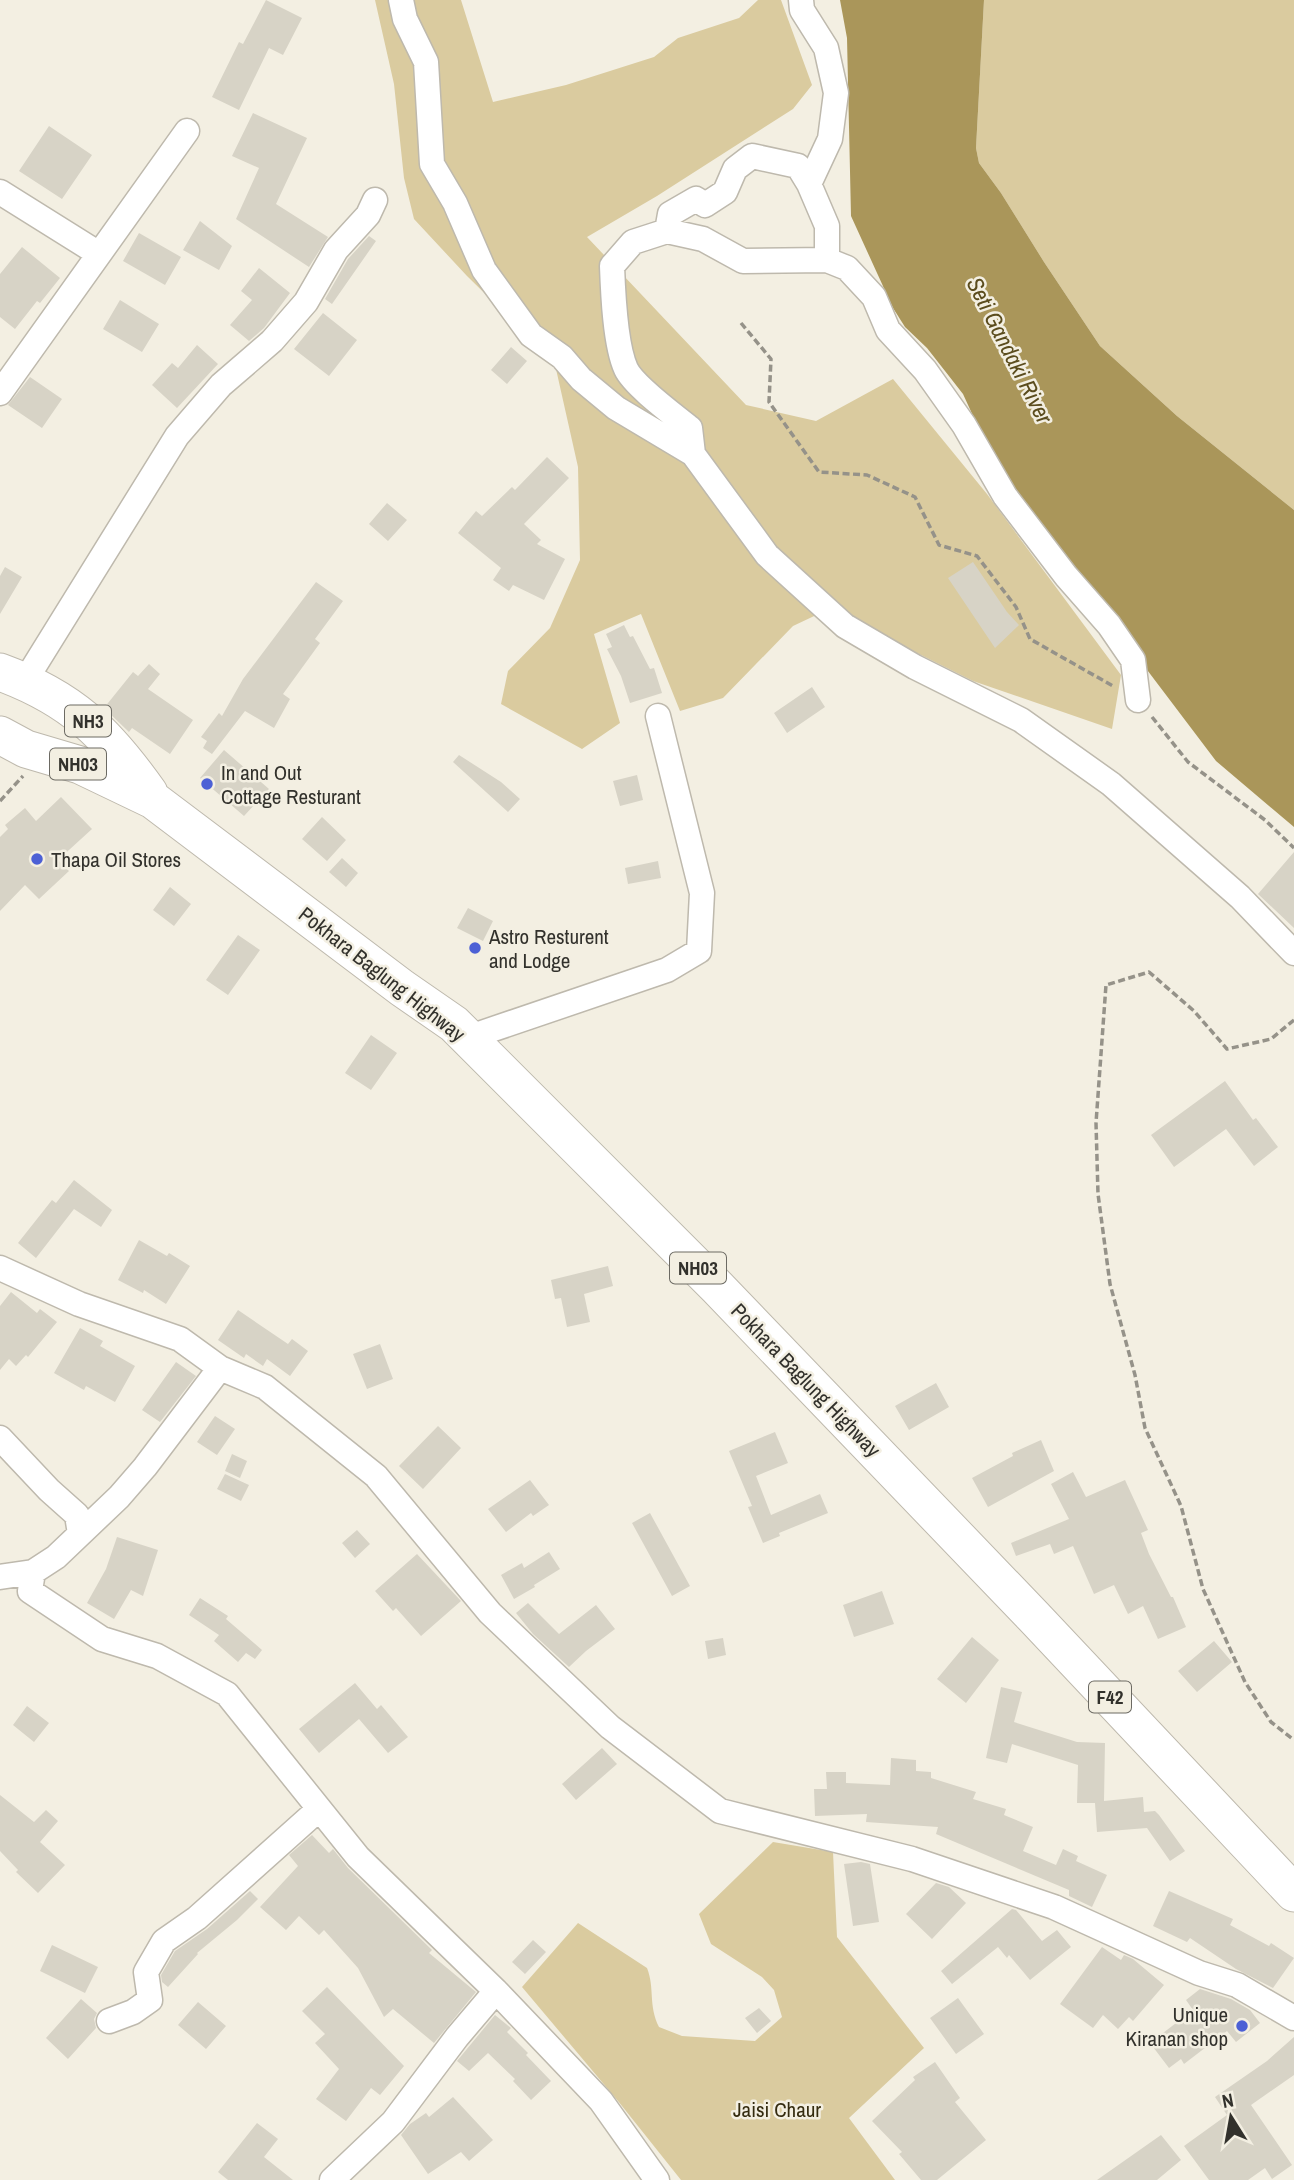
<svg xmlns="http://www.w3.org/2000/svg" width="1294" height="2180" viewBox="0 0 1294 2180" font-family="'Archivo Narrow',sans-serif">
	<rect width="100%" height="100%" fill="#f3efe2"/>
	<path fill="#dacb9f" d="M375,0H461L493,102L566,85L654,57L678,38L739,18L758,0H781L812,85L793,109L657,196L587,237L746,405L816,421L893,379L987,494L1121,675L1112,729L973,681L829,609L793,626L723,698L680,711L641,614L594,634L620,723L582,749L501,704L508,671L550,628L580,560L578,467L556,369L517,325L467,276L414,219L404,178L394,84Z
		M984,0H1294V510L1177,416L1100,346L1044,262L1001,193L979,163L976,148Z
		M773,1842L833,1852L837,1937L924,2048L849,2118L895,2180H681L618,2101L522,1987L578,1923L647,1968C655,1988 648,2005 659,2027L682,2036L755,2041L782,2017L774,1990L762,1977L711,1944L699,1914Z"/>
	<path fill="#aa965a" d="M840,0H984L976,148L979,163L1001,193L1044,262L1100,346L1177,416L1294,510V827L1216,761L1045,535L990,453L963,394L927,348L905,327L893,308L851,216L847,38Z"/>
	<path fill="#d7d3c6" d="M266,0L302,18L283,55L269,48L239,110L212,97L239,42L243,44Z
		M253,113L307,138L276,204L328,237L309,267L236,219L259,168L232,156Z
		M49,126L92,155L62,199L19,171Z
		M200,221L232,246L219,270L183,250Z
		M139,233L181,257L165,285L123,261Z
		M369,236L376,241L332,304L325,299L348,259Z
		M22,247L60,278L40,303L37,301L15,329L0,317V274Z
		M259,268L290,293L264,328L249,341L230,325L252,300L241,291Z
		M120,300L159,324L142,352L103,329Z
		M323,313L357,340L329,376L294,349Z
		M197,345L218,364L177,408L152,385L172,363L178,368Z
		M511,347L527,361L507,384L491,370Z
		M30,377L62,399L42,428L8,405Z
		M547,457L569,478L524,524L541,540L537,544L565,559L544,600L513,585L509,591L493,580L501,568L458,533L476,511L482,516L512,487L515,490Z
		M387,503L407,520L388,541L369,524Z
		M973,562L1007,612L1019,625L995,648L948,578Z
		M5,567L22,577L0,614V576Z
		M316,582L343,601L315,639L320,643L283,694L290,699L274,728L245,711L212,754L203,748L207,741L201,737L219,713L222,716L243,679Z
		M624,625L630,637L633,636L650,669L654,668L662,693L630,703L621,676L607,649L612,647L606,634Z
		M149,664L160,674L148,689L193,720L170,754L132,728L129,732L104,708L133,672L138,676Z
		M812,687L825,707L787,733L774,713Z
		M224,750L269,789L244,816L200,778Z
		M459,755L501,782L520,799L508,812L453,762Z
		M637,775L643,800L620,806L613,781Z
		M61,797L92,829L58,860L69,871L39,899L25,885L0,911V837L8,829L5,825L25,808L36,821Z
		M322,817L346,840L327,861L302,839Z
		M1294,852V928L1258,894Z
		M342,858L358,873L346,887L329,872Z
		M658,861L661,878L628,884L625,868Z
		M170,887L191,904L174,926L153,910Z
		M468,908L493,921L483,941L457,928Z
		M238,935L260,950L228,995L206,980Z
		M371,1035L397,1053L371,1090L345,1073Z
		M1225,1081L1253,1120L1256,1118L1278,1147L1254,1166L1226,1129L1174,1167L1151,1135Z
		M74,1180L112,1210L101,1227L74,1209L36,1258L18,1243L52,1200L56,1203Z
		M139,1240L167,1256L169,1253L190,1266L166,1304L144,1290L143,1293L118,1280Z
		M608,1266L613,1286L584,1294L590,1322L567,1327L561,1298L555,1299L551,1280Z
		M11,1292L37,1313L40,1309L57,1322L28,1357L26,1355L16,1366L9,1359L0,1370V1306Z
		M238,1310L288,1344L292,1339L308,1351L290,1376L267,1359L263,1366L246,1354L244,1358L218,1340Z
		M80,1328L103,1341L100,1346L135,1366L115,1402L86,1386L84,1390L54,1373Z
		M380,1344L393,1379L367,1389L353,1354Z
		M176,1362L196,1376L160,1422L142,1410Z
		M936,1383L949,1407L909,1430L895,1406Z
		M215,1416L235,1429L217,1455L197,1442Z
		M438,1426L461,1448L423,1489L399,1466Z
		M775,1432L788,1463L756,1476L771,1515L820,1494L828,1513L779,1533L780,1536L763,1543L748,1507L752,1506L729,1451Z
		M1041,1440L1054,1471L988,1507L972,1478L1013,1456L1012,1453Z
		M232,1454L247,1461L240,1478L225,1471Z
		M1073,1472L1086,1497L1125,1480L1148,1530L1141,1533L1149,1554L1171,1597H1173L1186,1627L1158,1639L1143,1606L1128,1614L1114,1585L1094,1594L1073,1546L1054,1554L1050,1544L1016,1556L1011,1543L1069,1519L1051,1484Z
		M225,1474L249,1485L241,1501L217,1489Z
		M530,1480L549,1505L533,1516L531,1513L506,1532L488,1509Z
		M650,1513L690,1586L672,1596L632,1523Z
		M357,1530L370,1544L355,1558L342,1543Z
		M117,1537L158,1550L143,1596L131,1590L114,1619L87,1603L106,1569Z
		M549,1552L560,1569L534,1585L535,1587L514,1599L501,1575L522,1563L524,1568Z
		M417,1554L461,1601L421,1636L396,1608L393,1611L375,1591Z
		M882,1591L894,1624L854,1637L843,1605Z
		M200,1598L228,1616L226,1619L262,1650L255,1659L246,1653L238,1662L214,1641L219,1635L189,1615Z
		M528,1603L559,1634L596,1605L615,1629L586,1651L569,1667L533,1634L516,1613Z
		M972,1637L999,1660L966,1703L937,1679Z
		M723,1638L726,1655L708,1659L705,1641Z
		M1214,1641L1232,1662L1197,1692L1178,1671Z
		M355,1683L377,1709L381,1705L408,1737L388,1753L359,1719L319,1753L299,1729Z
		M1001,1687L1022,1692L1014,1722L1077,1742L1105,1743L1104,1801L1143,1797L1144,1812L1155,1811L1159,1815L1185,1851L1170,1861L1147,1828L1097,1832L1095,1803H1077L1078,1765L1012,1744L1007,1763L986,1758Z
		M27,1706L49,1723L34,1742L13,1725Z
		M602,1748L617,1764L576,1800L562,1784Z
		M891,1758L916,1760V1771L931,1772V1778L976,1792L973,1799L1006,1809L1004,1815L1033,1827L1023,1851L1056,1865L1063,1849L1078,1856L1076,1861L1107,1875L1092,1907L1069,1896V1890L936,1834L938,1827L866,1822L867,1814L815,1816L814,1789H827L826,1772H846V1783L890,1785Z
		M0,1795L34,1822L46,1810L58,1821L40,1842L65,1865L38,1893L16,1872L18,1870L0,1851Z
		M312,1835L329,1853L333,1849L348,1868L432,1950L429,1953L476,1992L434,2043L393,2009L384,2017L358,1968L324,1930L319,1935L299,1916L286,1930L260,1907L298,1866L289,1855Z
		M861,1862L870,1864L879,1922L853,1926L844,1864Z
		M936,1883L949,1887L966,1903L932,1939L906,1914Z
		M250,1891L258,1899L237,1920L197,1953L198,1954L168,1987L162,1982L161,1975L175,1951L207,1929Z
		M1169,1891L1233,1919L1230,1925L1269,1946L1271,1943L1294,1958L1273,1988L1236,1969L1190,1938L1187,1942L1153,1926Z
		M1012,1909L1016,1910L1042,1941L1057,1930L1071,1947L1030,1980L1009,1955L1007,1958L998,1947L952,1984L941,1971Z
		M533,1940L546,1952L525,1974L512,1962Z
		M52,1945L98,1967L85,1993L40,1971Z
		M1102,1947L1121,1960L1124,1955L1133,1959L1164,1985L1133,2021L1129,2017L1118,2029L1103,2015L1093,2028L1060,2004Z
		M327,1987L404,2066L380,2095L371,2088L346,2121L316,2099L339,2069L315,2043L325,2034L302,2011Z
		M1200,1989L1231,1999L1250,2010L1260,2023L1236,2042L1227,2031L1184,2064L1181,2059L1169,2068L1150,2043L1193,2010L1186,2000Z
		M958,1998L984,2034L956,2054L930,2018Z
		M81,1999L97,2013L94,2019L96,2028L68,2059L46,2038Z
		M198,2002L226,2026L206,2049L178,2025Z
		M759,2008L771,2021L757,2033L745,2018Z
		M495,2015L511,2028L507,2032L528,2053L526,2055L551,2081L531,2100L513,2081L515,2079L488,2053L469,2071L457,2061Z
		M1294,2037V2075L1251,2105L1292,2165L1272,2179L1265,2168L1248,2180H1209L1184,2146L1227,2115L1215,2097L1267,2061Z
		M935,2062L960,2098L955,2102L986,2140L937,2180H921L899,2154L902,2152L872,2121L915,2080L913,2077Z
		M453,2097L493,2140L469,2161L461,2152L428,2174L401,2135L410,2124L426,2113L429,2117Z
		M257,2123L278,2139L264,2157L293,2180H228L218,2172Z
		M1161,2135L1181,2160L1157,2180H1097Z"/>
	<g fill="none" stroke-linecap="round" stroke-linejoin="round">
		<g stroke="#beb9ad" stroke-width="27">
			<path id="minor" d="M401,0L405,19L426,62L432,164L455,203L484,270L531,335L562,357L581,379L616,408L693,454L767,555L845,626L915,667L1021,720L1111,784L1240,897L1294,953
				M801,0L802,10L826,48L836,93L830,139L809,184L827,226V260
				M0,192L99,254
				M667,231L670,214L696,199L705,205L725,192L735,169L752,156L798,166L809,184
				M0,393L187,131
				M693,454L690,428C674,415 634,386 626,369C615,345 613,293 612,266L633,242L667,231L703,239L743,261L827,260L847,268L874,297L888,330L925,370L964,425L1005,496L1066,576L1109,625L1133,660L1138,700
				M25,681L177,436L221,385L272,341L306,302L336,250L368,215L375,200
				M467,1038L667,970L699,951L702,893L658,716
				M0,1268L79,1304L180,1339L220,1368L265,1387L376,1476L490,1613L610,1727L720,1811L912,1859L1054,1907L1199,1973L1237,1985L1294,2018
				M0,1438L49,1490L77,1515L80,1534
				M33,1572L30,1591L102,1639L157,1656L227,1694L358,1857L496,1991L601,2101L657,2180
				M0,1577L33,1572L56,1557L119,1497L145,1467L220,1368
				M109,2021L133,2012L150,2000L146,1972L164,1941L197,1918L319,1809
				M332,2180L393,2122L457,2037L496,1991"/>
		</g>
		<g stroke="#beb9ad" stroke-width="39">
			<path id="highway" d="M0,672C71,698 106,732 149,793
				M0,735L26,749L80,765L153,800L402,988L454,1024L717,1287L1034,1617L1294,1893"/>
		</g>
		<path stroke="#959289" stroke-width="3.5" stroke-dasharray="7 3.5" stroke-linecap="butt" d="M741,323L771,359L769,402L819,472L867,475L915,497L939,545L977,556L1016,607L1030,639L1113,686
			M1152,717L1188,762L1265,820L1294,848
			M0,801L23,776
			M1294,1020L1271,1039L1227,1049L1194,1011L1149,972L1106,985L1096,1123L1098,1194L1110,1284L1135,1375L1145,1428L1181,1506L1203,1589L1245,1682L1271,1722L1294,1740"/>
		<use href="#minor" stroke="#fff" stroke-width="24"/>
		<use href="#highway" stroke="#fff" stroke-width="37"/>
	</g>
	<g fill="#4c60d5" stroke="#f3efe2" stroke-width="2.5">
		<circle cx="207" cy="784" r="7"/>
		<circle cx="37" cy="859" r="7"/>
		<circle cx="475" cy="948" r="7"/>
		<circle cx="1242" cy="2026" r="7"/>
	</g>
	<g text-anchor="middle" dominant-baseline="central" stroke-width="5" stroke-linejoin="round" paint-order="stroke">
		<g fill="#f3efe2" stroke="#6c6a63" stroke-width="2">
			<rect x="65" y="705.5" width="46" height="31" rx="5"/>
			<rect x="50" y="748.5" width="56" height="31" rx="5"/>
			<rect x="670" y="1252.5" width="56" height="31" rx="5"/>
			<rect x="1089" y="1681.5" width="42" height="31" rx="5"/>
		</g>
		<g font-size="19" font-weight="bold" fill="#32312c">
			<text x="88" y="721">NH3</text>
			<text x="78" y="764">NH03</text>
			<text x="698" y="1268">NH03</text>
			<text x="1110" y="1697">F42</text>
		</g>
		<g font-size="21" fill="#32312c" stroke="#f3efe2" text-anchor="start">
			<text x="221" y="772">In and Out<tspan x="221" dy="24">Cottage Resturant</tspan></text>
			<text x="51" y="859">Thapa Oil Stores</text>
			<text x="489" y="936">Astro Resturent<tspan x="489" dy="24">and Lodge</tspan></text>
			<text x="1228" y="2014" text-anchor="end">Unique<tspan x="1228" dy="24">Kiranan shop</tspan></text>
		</g>
		<g font-size="21" fill="#32312c" stroke="#f3efe2">
			<text transform="translate(382 974) rotate(38)">Pokhara Baglung Highway</text>
			<text transform="translate(806 1380) rotate(46)">Pokhara Baglung Highway</text>
		</g>
		<g font-size="21" fill="#342b0f" stroke="#f3efe2">
			<text x="777" y="2109">Jaisi Chaur</text>
		</g>
		<g font-size="23" font-style="italic" fill="#5b4c1d" stroke="#f3efe2">
			<text transform="translate(1010 350) rotate(63)">Seti Gandaki River</text>
		</g>
	</g>
	<g transform="translate(1231 2117) rotate(349)" stroke="#f3efe2" stroke-width="5" paint-order="stroke">
	<path d="M0-5L12 26L0 18L-12 26Z" fill="#32312c"/>
	<text y="-10" font-size="19" font-weight="bold" text-anchor="middle" fill="#32312c">N</text>
	</g>
</svg>
